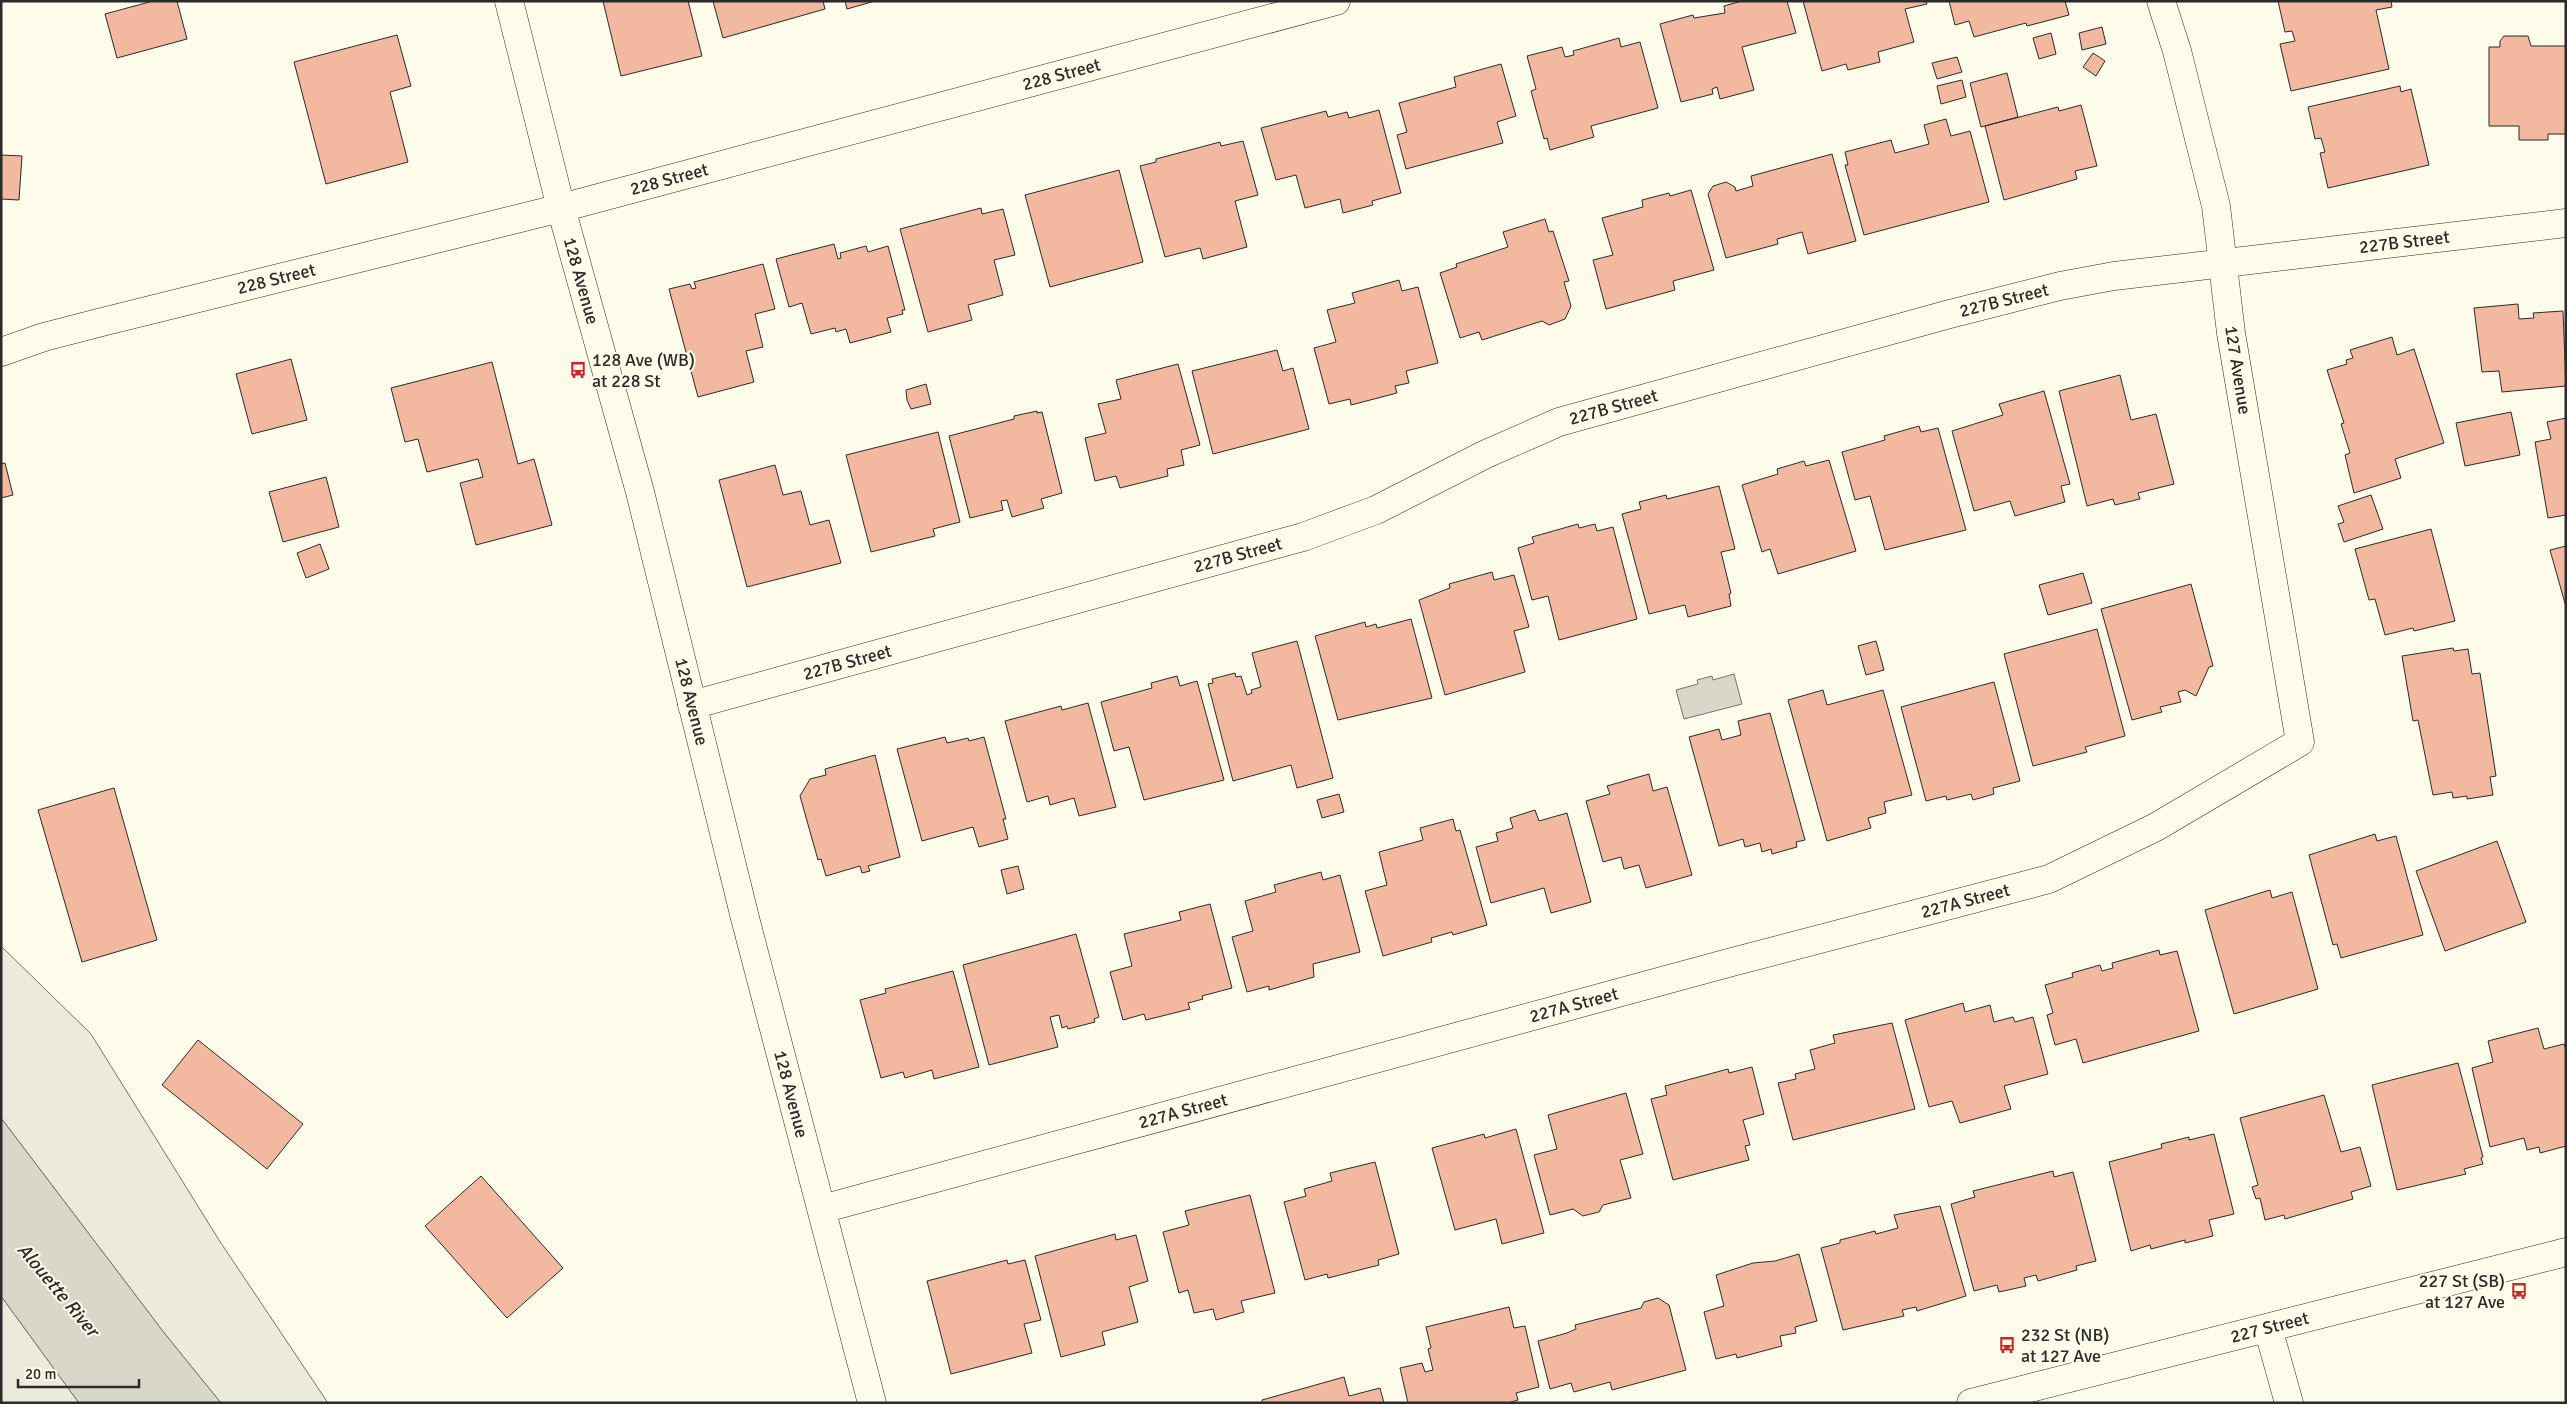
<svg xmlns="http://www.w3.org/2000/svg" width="2567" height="1404" viewBox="0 0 2567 1404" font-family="Signika,sans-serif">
	<rect width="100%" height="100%" fill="#fdfbea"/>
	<path fill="#ecebdb" stroke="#74746e" d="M1,946L91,1034L219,1240L328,1403H221L165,1334L1,1118Z
		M1,1296L79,1403H1Z"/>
	<path fill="#d8d7c9" stroke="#74746e" d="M1734,674L1742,704L1684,719L1676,690L1698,684L1697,680L1712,676L1713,680Z
		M1,1118L165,1334L221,1403H79L1,1296Z"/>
	<path fill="#f2b8a0" stroke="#2b2b2b" d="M153,1H177L187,39L117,58L105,14Z
		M603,1H688L702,56L621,76Z
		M713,1H823L825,9L723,38Z
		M845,1H875L847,9Z
		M1742,1H1787L1796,33L1742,47L1754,90L1720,99L1717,87L1712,89L1713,94L1681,102L1660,24L1693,15L1694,18L1725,13L1724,6Z
		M1803,1H1926L1927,4L1905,9L1914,42L1878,52L1880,62L1848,70L1846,64L1822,71Z
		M1949,1H2065L2069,15L2027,26L2026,23L1974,37L1969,21L1955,25Z
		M2278,1H2391L2392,7L2376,10L2389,69L2291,91L2280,44L2295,41L2292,31L2285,32Z
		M2102,27L2106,44L2082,50L2079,33Z
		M2051,33L2056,54L2039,59L2033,38Z
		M397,35L411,86L390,92L408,162L326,184L294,62Z
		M2504,36H2528L2531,46H2566V134H2548V140H2519V126H2489V47H2500V41Z
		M1619,38L1621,47L1640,42L1658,108L1591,126L1594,137L1550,150L1547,138L1544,139L1531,91L1536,89L1527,56L1562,47L1565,57L1574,55L1573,51Z
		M2093,53L2105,61L2096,76L2083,67Z
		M1957,57L1962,72L1937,79L1932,63Z
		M1501,64L1516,116L1497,122L1503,143L1406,169L1397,135L1407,132L1399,103L1456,87L1454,77Z
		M2007,73L2018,117L1981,127L1970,83Z
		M1962,80L1966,97L1941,104L1937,86Z
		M2400,86L2401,92L2411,89L2429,165L2328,188L2320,153L2325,152L2321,138L2315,139L2308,107Z
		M2081,105L2097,166L2075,171L2077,179L2004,200L1985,126L2058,107L2059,111Z
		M1379,110L1401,193L1372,201L1373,205L1343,213L1340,199L1305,208L1296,175L1276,180L1261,128L1326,111L1328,117L1347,112L1349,118Z
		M1946,119L1951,136L1970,131L1989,202L1864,235L1845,165H1848L1845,152L1891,140L1895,153L1929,144L1924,125Z
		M1243,141L1258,195L1235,201L1247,247L1203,259L1200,248L1165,257L1140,166L1156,162V159L1220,142L1221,146Z
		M1832,154L1856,241L1808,254L1802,232L1777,239L1778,244L1726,258L1708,194L1713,186L1726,182L1735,187L1736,191L1753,186L1751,176Z
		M1,155L22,156L19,200L1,199Z
		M1119,170L1143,262L1050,287L1025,195Z
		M1691,190L1714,270L1673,281L1675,290L1606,309L1593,260L1613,255L1602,218L1643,207L1642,200L1669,193L1670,196Z
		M981,208L982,214L1003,209L1015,255L994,260L1003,295L968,305L972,320L928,332L900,229Z
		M1545,219L1549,232L1553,231L1569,281L1564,282L1571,306L1565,319L1549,325L1542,321L1482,340L1479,332L1460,338L1440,273L1457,267L1456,264L1508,247L1503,232Z
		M834,244L838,259L841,258L840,253L866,246L868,252L888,246L905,310H902L903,314L887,318L891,332L850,343L846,329L836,332L835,328L811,334L802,303L789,307L776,259Z
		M763,264L775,309L755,314L763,347L746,351L754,382L698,397L669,289L690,284L692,289L696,288L694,282Z
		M1399,280L1402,291L1418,287L1438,363L1406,371L1409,383L1395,386L1397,393L1351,405L1350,399L1329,404L1314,348L1336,342L1327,310L1355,303L1352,293Z
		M2518,304L2519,319L2534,318L2533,313L2563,311L2566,386L2502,392L2499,371L2482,372L2474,308Z
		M2392,337L2397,355L2414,349L2444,443L2395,459L2401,478L2354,493L2345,455L2350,453L2341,424L2344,423L2327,370L2347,364L2346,360L2353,358L2350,350Z
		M1277,350L1283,371L1293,368L1309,429L1213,454L1192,371Z
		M291,359L307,420L252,434L236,374Z
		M492,362L518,464L534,459L552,525L476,545L460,483L483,477L478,459L427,472L418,439L405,442L391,388Z
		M1178,364L1200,445L1181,450L1184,465L1167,469L1168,476L1120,488L1116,476L1095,481L1085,438L1106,433L1098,404L1121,399L1116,380Z
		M2120,375L2131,420L2156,414L2174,484L2138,493L2140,499L2115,505L2113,499L2087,506L2059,391Z
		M926,384L931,404L911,409L907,400L906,390Z
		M2044,391L2070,484L2061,486L2065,502L2015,516L2010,501L1974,511L1952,431L2003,415L1999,404Z
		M1037,411V413L1042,412L1062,493L1041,499L1044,508L1012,517L1007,500L1001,501L1003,510L970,518L949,436L1014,419V416Z
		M2511,412L2520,455L2465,466L2456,423Z
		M2566,418V515L2548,518L2535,442L2551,439L2547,422Z
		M1919,426L1921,432L1938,428L1966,530L1885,550L1870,496L1855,500L1842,452L1885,440L1884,436Z
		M938,432L960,522L933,529L935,536L871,552L846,455Z
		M1829,460L1856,551L1778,574L1770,549L1762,552L1742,485L1778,474L1777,469L1804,461L1806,466Z
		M5,463L13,495L1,498V464Z
		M775,465L783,495L801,491L810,525L829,520L841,563L747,587L719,480Z
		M326,477L339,527L283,542L269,492Z
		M1719,486L1735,549L1721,552L1731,593L1729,594L1731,606L1688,617L1685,605L1649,614L1622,514L1641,509L1639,502L1666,495L1667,499Z
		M2371,495L2383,529L2344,542L2338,524L2344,522L2338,506Z
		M1578,524L1579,528L1595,524L1597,531L1613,527L1637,619L1559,640L1548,596L1532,600L1518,548L1534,543L1532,537Z
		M2431,529L2455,621L2414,631L2413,628L2385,635L2375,599L2369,600L2355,549Z
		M320,544L329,569L306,578L297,553Z
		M2566,546V607L2550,550Z
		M1492,572L1494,580L1514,575L1529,627L1514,631L1525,672L1445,695L1419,600L1450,588L1449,584Z
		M2083,573L2092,603L2048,615L2039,585Z
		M2191,584L2213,666L2209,667L2196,696L2185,690L2178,692L2181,702L2160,707L2162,712L2132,720L2101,609Z
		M1411,619L1432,698L1338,720L1315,636L1365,622L1366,627L1376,624L1377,628Z
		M2097,629L2125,736L2085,747L2087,752L2033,766L2004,654Z
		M1297,641L1333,778L1297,788L1291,765L1233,781L1208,684L1213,683L1212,679L1235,673L1236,677L1241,676L1247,695L1252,693L1251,690L1261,687L1252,653Z
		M1876,641L1884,670L1866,675L1858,646Z
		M2453,648L2454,651L2468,649L2472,674L2480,673L2496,776L2490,777L2493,795L2467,799V796L2453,798L2452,792L2433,795L2418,720L2413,721L2402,656Z
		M1177,676L1180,686L1197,681L1224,780L1144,800L1129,747L1114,751L1101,702L1152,688L1151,683Z
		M1994,682L2020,781L1993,788L1994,794L1973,800L1971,794L1947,800L1946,796L1926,801L1901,707Z
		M1823,690L1827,705L1883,690L1912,795L1884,802L1886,813L1868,818L1871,828L1827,841L1788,700Z
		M1088,703L1116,807L1079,816L1074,798L1050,805L1048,796L1027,802L1005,721L1061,706L1062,710Z
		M1770,713L1805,840L1796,842L1797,847L1772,854L1771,849L1762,852L1760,843L1745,847L1743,839L1719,846L1689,737L1719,729L1722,740L1741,735L1738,721Z
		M945,737L947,743L968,738L969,741L984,737L1006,819H1003L1008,839L979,847L973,827L922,841L897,749Z
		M875,755L900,857L868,866L870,871L862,873L860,866L826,876L821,859L818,860L800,796L810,779L826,775L825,769Z
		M1649,774L1653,791L1667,787L1692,875L1646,888L1639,865L1624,869L1621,857L1603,862L1586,801L1610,794L1607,786Z
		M114,788L157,940L82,962L38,810Z
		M1339,794L1344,812L1322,818L1317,800Z
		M1535,810L1539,821L1567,813L1591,902L1551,913L1544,888L1491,903L1476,847L1498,841L1496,833L1513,828L1510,818Z
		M1453,819L1456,831L1460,830L1487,925L1453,935L1452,932L1431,938L1432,942L1383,956L1365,891L1387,885L1379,852L1423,840L1420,828Z
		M2375,834L2377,841L2396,836L2423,935L2341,958L2337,944L2333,945L2309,855Z
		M2497,841L2526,922L2445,951L2416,871Z
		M1018,866L1024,889L1007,894L1001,870Z
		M1321,872L1323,880L1340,875L1360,952L1313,964L1314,977L1269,990V986L1247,992L1232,937L1253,931L1245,901L1276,892L1274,885Z
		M2270,890L2272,898L2292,892L2318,989L2234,1014L2205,910Z
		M1210,904L1232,988L1202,996L1203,999L1188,1003L1190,1009L1146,1020L1144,1014L1123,1020L1110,972L1132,966L1124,934L1181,920L1179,912Z
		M1076,934L1099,1017L1094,1019L1095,1022L1068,1029L1067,1026L1062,1028L1059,1015L1050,1017L1058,1047L989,1065L963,965Z
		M2159,950L2160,955L2177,951L2199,1031L2083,1063L2076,1039L2055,1045L2047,1015L2053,1013L2045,985L2073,977L2072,973L2100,965L2102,971L2113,968L2112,963Z
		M953,971L979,1067L934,1079L932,1070L905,1078L903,1072L881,1078L860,1000L886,993L885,989Z
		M1963,1003L1965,1012L1990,1005L1994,1022L2013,1017L2015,1022L2033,1017L2048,1074L2004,1086L2011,1109L1960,1123L1952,1101L1929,1107L1905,1020Z
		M1892,1023L1915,1109L1793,1140L1778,1083L1796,1079L1795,1074L1815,1069L1810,1050L1835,1043L1833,1035Z
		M2538,1028L2544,1049L2564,1044L2566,1050V1146L2540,1153L2539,1147L2527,1150L2524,1138L2490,1147L2472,1068L2493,1062L2488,1041Z
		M198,1040L303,1124L267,1169L162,1085Z
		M2458,1063L2483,1157L2481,1158L2483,1164L2464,1169L2466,1174L2397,1190L2372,1085Z
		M1752,1067L1764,1114L1743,1120L1750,1145L1745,1146L1749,1160L1673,1180L1651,1099L1667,1095L1665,1086L1728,1069L1729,1073Z
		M1626,1093L1643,1154L1620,1160L1631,1198L1603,1205L1599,1212L1583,1216L1573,1209L1550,1215L1534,1155L1557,1149L1548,1115Z
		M2324,1095L2341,1152L2360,1147L2371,1186L2351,1192L2353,1199L2285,1219L2284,1215L2265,1220L2260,1198L2256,1199L2252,1187L2258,1185L2240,1118Z
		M1516,1129L1544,1233L1502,1244L1496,1219L1455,1230L1432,1148L1484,1134L1485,1138Z
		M2214,1134L2234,1214L2209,1220L2213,1236L2185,1243V1240L2151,1249L2150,1245L2131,1251L2109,1162L2162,1148L2161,1144L2189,1137V1140Z
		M1375,1162L1399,1254L1378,1260L1379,1265L1328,1278L1327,1274L1305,1280L1284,1202L1306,1196L1304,1189L1332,1181L1330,1173Z
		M2053,1171L2054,1177L2073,1172L2096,1261L2076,1266L2077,1270L2038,1281L2036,1275L2024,1278L2026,1286L1999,1292L1997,1285L1974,1291L1951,1204L1975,1197L1973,1191Z
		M481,1176L563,1268L507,1318L425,1226Z
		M1250,1195L1275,1293L1241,1301L1244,1312L1216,1320L1213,1309L1194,1313L1188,1290L1179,1293L1163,1232L1189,1225L1185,1211Z
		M1940,1206L1966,1296L1917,1311L1916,1307L1902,1310L1904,1316L1843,1330L1821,1248L1840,1243V1240L1875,1231L1876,1234L1898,1228L1894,1215Z
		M1115,1234L1116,1240L1136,1235L1148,1281L1129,1287L1138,1322L1102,1332L1105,1345L1061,1357L1035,1256Z
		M1799,1254L1817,1321L1795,1327L1796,1333L1780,1336L1782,1346L1737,1358L1736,1354L1716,1359L1704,1312L1724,1306L1716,1275L1753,1263L1775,1261Z
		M1007,1260L1008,1264L1025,1260L1041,1320L1024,1324L1032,1353L951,1374L927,1281Z
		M1658,1298L1669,1305L1686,1370L1612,1390L1610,1382L1574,1392L1571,1383L1550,1389L1538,1341L1567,1333L1576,1329L1575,1325L1641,1308L1644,1302Z
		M1509,1307L1514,1328L1525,1326L1539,1387L1516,1393L1518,1400L1508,1403H1408L1400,1368L1422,1363L1425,1372L1433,1370L1428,1349L1431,1348L1426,1327Z
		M1344,1377L1349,1396L1380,1388L1384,1403H1262V1400Z"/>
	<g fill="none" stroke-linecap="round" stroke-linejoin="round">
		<g stroke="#2b2b2b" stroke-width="29">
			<g id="street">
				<path id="s1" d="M1,352L44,337L98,323L561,208"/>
				<path id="s2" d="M692,705L1303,537L1376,510L1486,454L1559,422L1946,315L2060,286L2114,276L2566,223"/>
				<path id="s3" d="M822,1209L1732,962L2049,879L2156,827L2300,742L2231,333L2216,206L2177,51L2161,1"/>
				<path d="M2268,1328L2289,1403"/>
			</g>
		</g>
		<g stroke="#2b2b2b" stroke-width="29">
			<g id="secondary">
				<path id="s4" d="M509,1L561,208L640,492L745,918L872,1403"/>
				<path id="s5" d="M561,208L1336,1"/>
				<path id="s6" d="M1971,1403L2566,1252"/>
			</g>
		</g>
		<use href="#street" stroke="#fdfbea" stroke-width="28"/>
		<use href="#secondary" stroke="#fdfbea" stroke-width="28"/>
	</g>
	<defs>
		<g id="bus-bare" transform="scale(1.35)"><path d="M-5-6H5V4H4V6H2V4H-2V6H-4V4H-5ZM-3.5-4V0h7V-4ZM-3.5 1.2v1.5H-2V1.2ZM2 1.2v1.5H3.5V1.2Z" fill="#c62828" stroke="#fdfbea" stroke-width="2.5" paint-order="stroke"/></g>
	</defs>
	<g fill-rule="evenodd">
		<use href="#bus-bare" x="578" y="370"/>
		<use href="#bus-bare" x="2519" y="1291"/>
		<use href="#bus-bare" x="2007" y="1345"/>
	</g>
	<g text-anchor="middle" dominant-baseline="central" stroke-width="4" stroke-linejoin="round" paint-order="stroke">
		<g font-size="18" fill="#2b2b2b" stroke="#fdfbea">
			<text stroke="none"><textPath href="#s5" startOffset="518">228 Street</textPath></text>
			<text stroke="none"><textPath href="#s5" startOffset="112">228 Street</textPath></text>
			<text stroke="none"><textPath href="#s2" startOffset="1781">227B Street</textPath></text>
			<text stroke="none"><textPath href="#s1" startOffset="285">228 Street</textPath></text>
			<text stroke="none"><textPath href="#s4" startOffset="289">128 Avenue</textPath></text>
			<text stroke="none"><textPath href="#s2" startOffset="1376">227B Street</textPath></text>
			<text transform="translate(2238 370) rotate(81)">127 Avenue</text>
			<text stroke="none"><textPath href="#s2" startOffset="971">227B Street</textPath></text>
			<text stroke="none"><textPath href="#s2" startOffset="566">227B Street</textPath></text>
			<text stroke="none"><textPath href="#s2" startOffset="161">227B Street</textPath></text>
			<text stroke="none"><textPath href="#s4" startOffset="724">128 Avenue</textPath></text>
			<text stroke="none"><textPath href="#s3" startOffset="1184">227A Street</textPath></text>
			<text stroke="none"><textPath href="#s3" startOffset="779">227A Street</textPath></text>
			<text stroke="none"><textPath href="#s4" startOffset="1129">128 Avenue</textPath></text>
			<text stroke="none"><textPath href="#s3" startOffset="374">227A Street</textPath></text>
			<text stroke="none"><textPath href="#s6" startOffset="308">227 Street</textPath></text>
		</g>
		<g font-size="18" fill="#2b2b2b" stroke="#fdfbea" text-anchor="start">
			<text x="592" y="360">128 Ave (WB)<tspan x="592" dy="21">at 228 St</tspan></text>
			<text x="2505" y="1281" text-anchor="end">227 St (SB)<tspan x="2505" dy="21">at 127 Ave</tspan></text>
			<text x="2021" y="1335">232 St (NB)<tspan x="2021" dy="21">at 127 Ave</tspan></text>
		</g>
		<g font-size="19" font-style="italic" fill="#2b2b2b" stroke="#fdfbea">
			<text transform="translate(58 1290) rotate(50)">Alouette River</text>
		</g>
	</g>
	<rect width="2567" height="1404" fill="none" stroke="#2b2b2b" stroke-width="5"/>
	<path d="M18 1379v8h121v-8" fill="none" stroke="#2b2b2b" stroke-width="2.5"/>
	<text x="25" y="1379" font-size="15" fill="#2b2b2b" stroke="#fdfbea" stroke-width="4" paint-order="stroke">20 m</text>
</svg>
